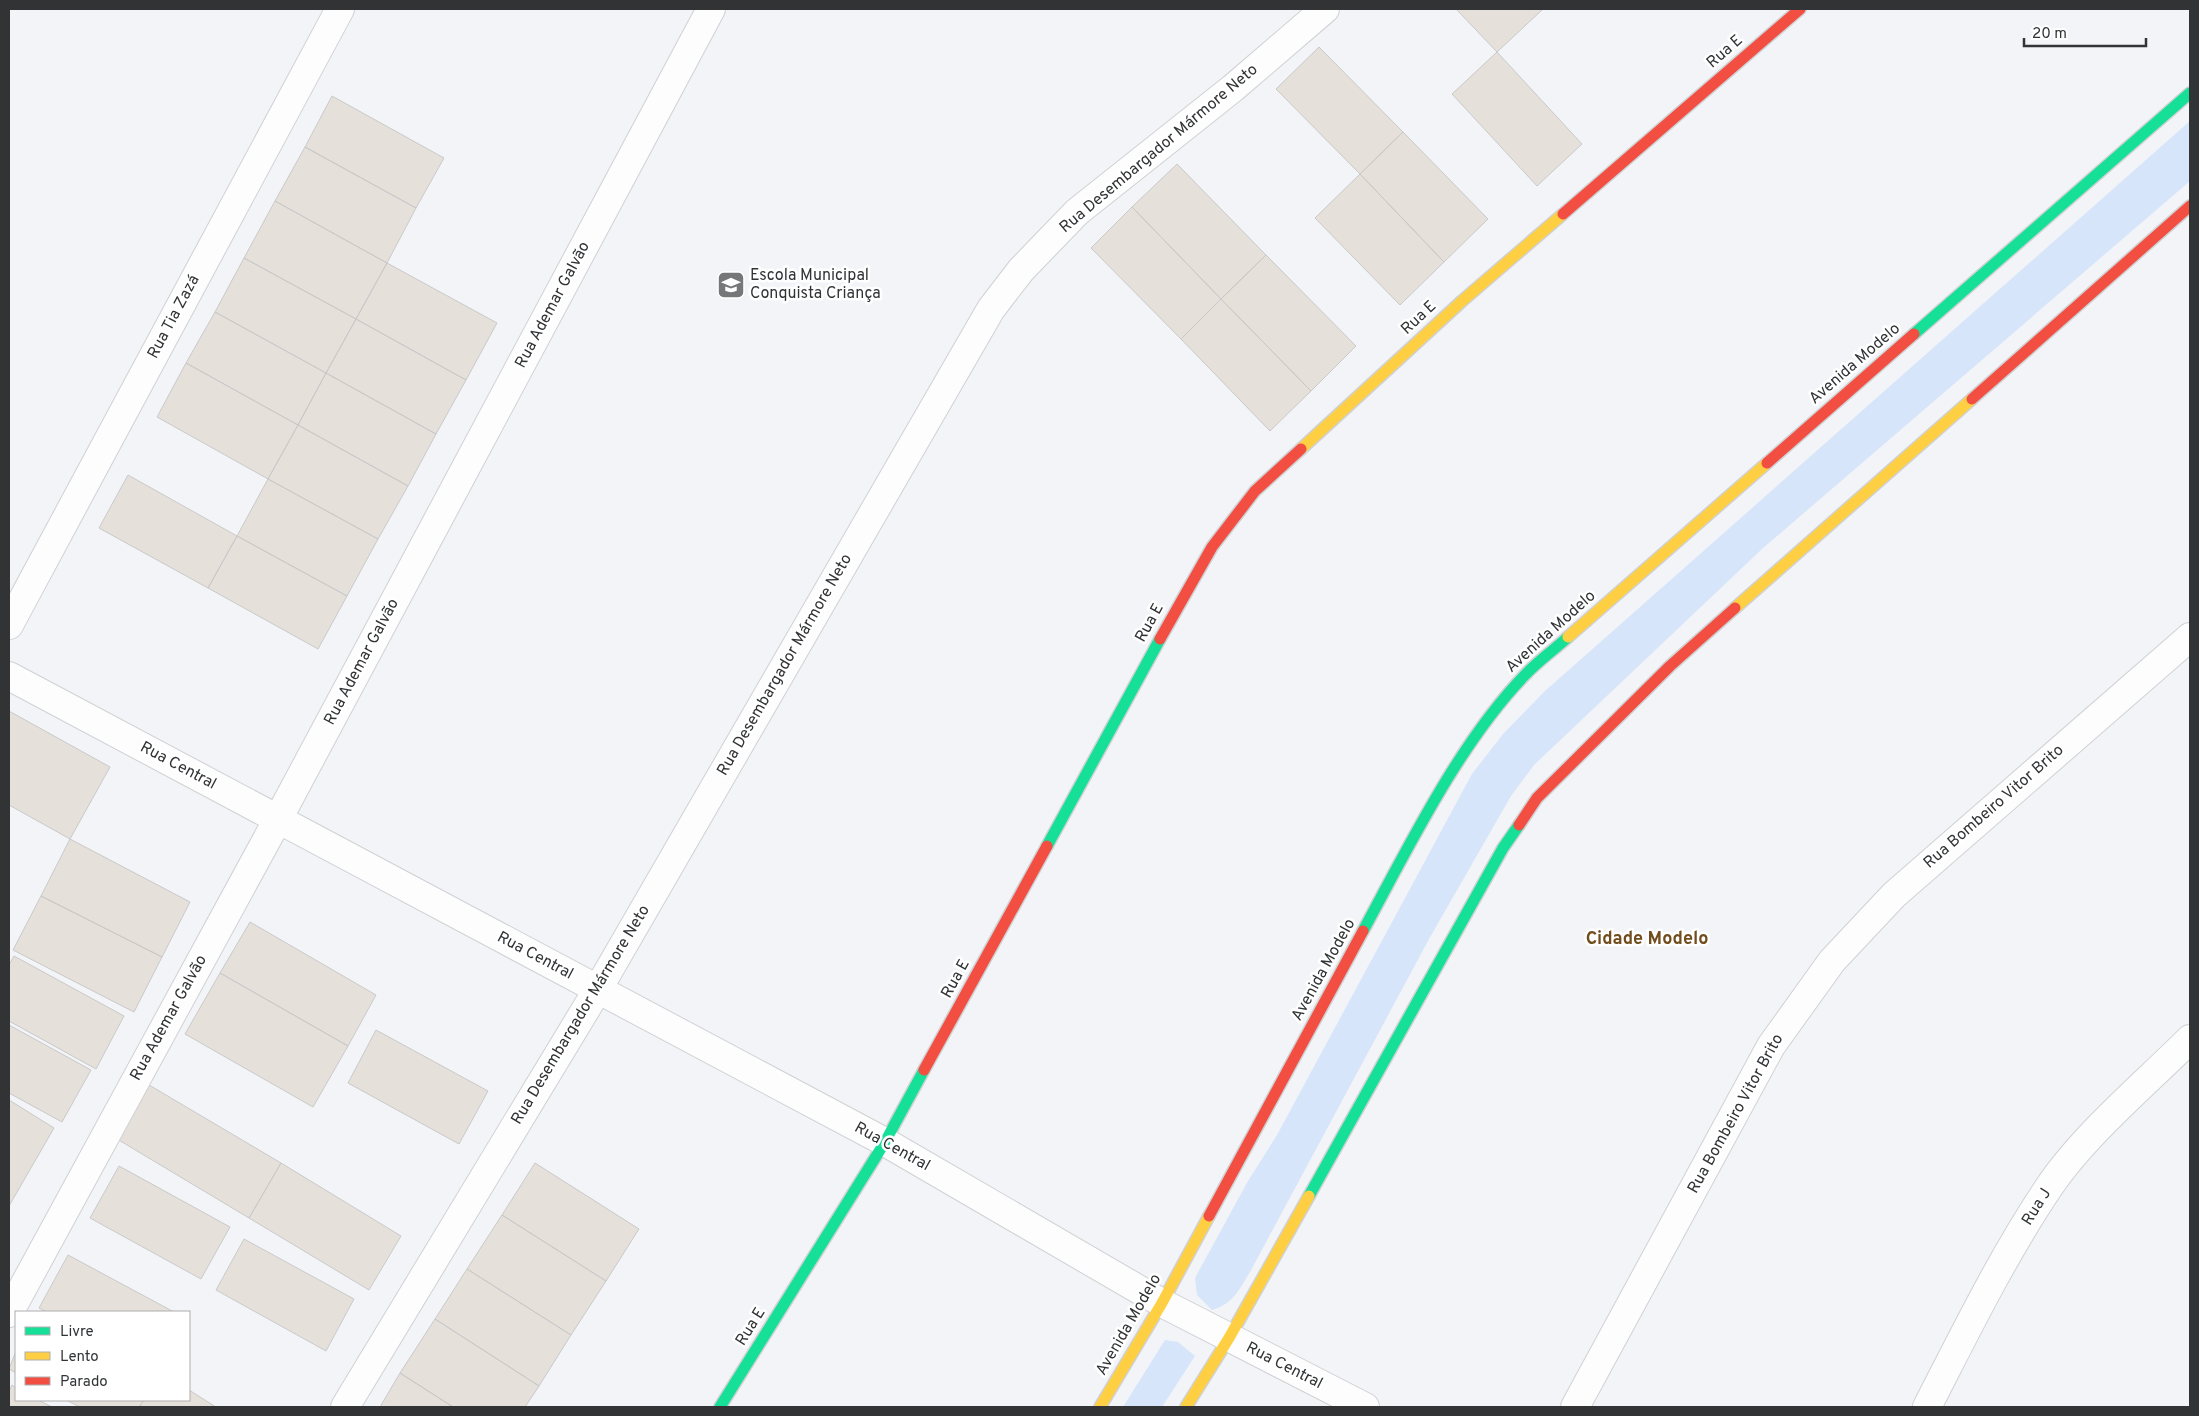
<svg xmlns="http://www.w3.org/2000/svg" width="2199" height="1416" viewBox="0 0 2199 1416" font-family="Overpass,sans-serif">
	<rect width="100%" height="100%" fill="#f2f4f7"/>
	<path fill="#d6e5fa" d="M2190,121V181L1762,549L1534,765L1511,796L1429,939L1250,1272C1239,1290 1233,1304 1212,1310L1197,1295L1195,1278L1248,1181L1277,1135L1472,774L1503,734L1545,691Z
		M1165,1340L1178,1342L1195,1356L1162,1407H1123Z"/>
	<path fill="#e6e0db" stroke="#c9c9c9" d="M1456,9H1540L1542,10L1497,52Z
		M1319,47L1403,132L1360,174L1276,89Z
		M1497,52L1582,144L1537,186L1452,94Z
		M332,96L444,158L416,208L305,147Z
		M1403,132L1488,219L1444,262L1360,174Z
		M305,147L416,208L387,263L275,201Z
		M1177,164L1266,255L1221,299L1132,207Z
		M1360,174L1444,262L1400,305L1315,218Z
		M275,201L387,263L356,319L244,258Z
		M1132,207L1221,299L1181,339L1091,248Z
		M1266,255L1356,346L1311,391L1221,299Z
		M244,258L356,319L326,373L215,312Z
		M387,263L497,323L466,380L356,319Z
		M1221,299L1311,391L1270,431L1181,339Z
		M215,312L326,373L298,425L186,363Z
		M356,319L466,380L436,434L326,373Z
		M186,363L298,425L268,479L157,417Z
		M326,373L436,434L408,486L298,425Z
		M298,425L408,486L378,539L268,479Z
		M128,475L237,536L208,588L99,528Z
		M268,479L378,539L347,596L237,536Z
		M237,536L347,596L318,649L208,588Z
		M9,711L110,767L70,839L9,805Z
		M70,839L190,902L162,957L41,896Z
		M41,896L162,957L134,1012L13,950Z
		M250,922L376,995L348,1046L220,973Z
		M14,956L124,1016L96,1069L9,1021V965Z
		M220,973L348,1046L313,1107L185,1034Z
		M9,1025L91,1070L62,1122L9,1093Z
		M376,1030L488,1091L459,1144L348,1083Z
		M144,1082L281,1163L249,1218L112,1136Z
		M9,1100L54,1128L9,1206Z
		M281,1163L401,1236L369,1290L249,1218Z
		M535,1163L639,1229L606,1281L502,1215Z
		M119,1166L230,1227L201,1279L90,1218Z
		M502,1215L606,1281L571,1335L467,1269Z
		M244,1239L354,1299L326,1351L216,1290Z
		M68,1255L174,1312H47L39,1308Z
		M467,1269L571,1335L539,1386L435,1319Z
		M435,1319L539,1386L525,1407H453L400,1373Z
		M16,1351V1373L9,1369Z
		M400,1373L453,1407H380Z
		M12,1385L16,1388V1400H38L52,1407H9V1391Z
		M189,1390L216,1407H139L144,1400H189Z
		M66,1400H144L139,1407H80Z"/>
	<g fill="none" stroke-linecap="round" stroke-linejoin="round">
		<g stroke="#cfd1d3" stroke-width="30">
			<path id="street" d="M9,625L340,9
				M9,676L885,1142L1162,1303L1365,1407
				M9,1313L278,819L711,9
				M345,1407L598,989L991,309L1021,270L1077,212L1233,88L1325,9
				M1575,1407L1771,1046L1832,961L1894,895L2190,637
				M1927,1407C1965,1333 2002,1257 2049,1187C2084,1135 2145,1084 2190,1039"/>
		</g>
		<g stroke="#cfd1d3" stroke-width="14">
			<path id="fast" d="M1914,334L2190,93
				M1047,846L1160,639
				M1363,931C1408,848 1459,743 1525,675C1538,661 1554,650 1568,637
				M1309,1196L1503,848L1519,825
				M720,1407L885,1142L924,1070"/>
		</g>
		<g stroke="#cfd1d3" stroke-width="14">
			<path id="slow" d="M1301,449L1462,301L1563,214
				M1735,608L1972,399
				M1568,637L1767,463
				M1100,1407L1162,1303L1209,1216
				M1186,1407L1229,1338L1309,1196"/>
		</g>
		<g stroke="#cfd1d3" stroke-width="14">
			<path id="jam" d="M1563,214L1800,9
				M1972,399L2190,206
				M1767,463L1914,334
				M1160,639L1212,547L1255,491L1301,449
				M1519,825L1537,798L1670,666L1735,608
				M924,1070L1047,846
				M1209,1216L1363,931"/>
		</g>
		<use href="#street" stroke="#fdfdfe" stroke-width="28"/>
		<use href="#fast" stroke="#16e098" stroke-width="11"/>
		<use href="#slow" stroke="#ffcf43" stroke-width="11"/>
		<use href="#jam" stroke="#f24e42" stroke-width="11"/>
	</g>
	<defs>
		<g id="school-square" transform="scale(1.4375)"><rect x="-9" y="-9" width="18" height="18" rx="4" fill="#757779" stroke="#fff"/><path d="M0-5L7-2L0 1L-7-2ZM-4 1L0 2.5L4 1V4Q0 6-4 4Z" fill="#fff"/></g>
	</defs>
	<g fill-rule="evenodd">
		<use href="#school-square" x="731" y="285"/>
	</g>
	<g text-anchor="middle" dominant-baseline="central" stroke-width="5" stroke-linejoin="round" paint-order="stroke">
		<g font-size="16" fill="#313335" stroke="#fff">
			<text transform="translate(1725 52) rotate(-41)">Rua E</text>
			<text transform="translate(1159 149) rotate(-40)">Rua Desembargador Mármore Neto</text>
			<text transform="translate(553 305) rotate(-62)">Rua Ademar Galvão</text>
			<text transform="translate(174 317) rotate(-62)">Rua Tia Zazá</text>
			<text transform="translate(1419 318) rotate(-43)">Rua E</text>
			<text transform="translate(1855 364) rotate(-41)">Avenida Modelo</text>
			<text transform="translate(1150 623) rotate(-61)">Rua E</text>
			<text transform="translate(1551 632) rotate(-42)">Avenida Modelo</text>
			<text transform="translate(362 662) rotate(-62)">Rua Ademar Galvão</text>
			<text transform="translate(785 665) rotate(-60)">Rua Desembargador Mármore Neto</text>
			<text transform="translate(178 766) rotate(28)">Rua Central</text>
			<text transform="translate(1994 807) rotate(-41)">Rua Bombeiro Vitor Brito</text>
			<text transform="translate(535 956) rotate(28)">Rua Central</text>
			<text transform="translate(1324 970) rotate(-61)">Avenida Modelo</text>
			<text transform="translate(956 979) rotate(-61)">Rua E</text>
			<text transform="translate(581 1015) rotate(-59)">Rua Desembargador Mármore Neto</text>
			<text transform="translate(169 1018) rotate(-61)">Rua Ademar Galvão</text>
			<text transform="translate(1736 1114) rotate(-61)">Rua Bombeiro Vitor Brito</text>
			<text transform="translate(892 1147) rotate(29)">Rua Central</text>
			<text transform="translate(2037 1207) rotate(-58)">Rua J</text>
			<text transform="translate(1129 1325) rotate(-60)">Avenida Modelo</text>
			<text transform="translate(751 1327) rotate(-58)">Rua E</text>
			<text transform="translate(1284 1366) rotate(27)">Rua Central</text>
		</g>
		<g font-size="16" fill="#313335" stroke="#fff" text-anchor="start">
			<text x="750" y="276">Escola Municipal<tspan x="750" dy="18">Conquista Criança</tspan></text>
		</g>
		<g font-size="18" font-weight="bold" fill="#714c1d" stroke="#fff">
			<text x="1647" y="939">Cidade Modelo</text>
		</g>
	</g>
	<rect width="2199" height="1416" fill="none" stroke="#313335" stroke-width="20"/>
	<rect x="15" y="1311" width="175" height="90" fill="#ffffff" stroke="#adadae"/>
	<rect x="25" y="1327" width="25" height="8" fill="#16e098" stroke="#adadae"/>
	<text x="60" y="1336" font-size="15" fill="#313335">Livre</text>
	<rect x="25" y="1352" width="25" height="8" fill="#ffcf43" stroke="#adadae"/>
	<text x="60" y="1361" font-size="15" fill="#313335">Lento</text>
	<rect x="25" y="1377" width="25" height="8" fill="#f24e42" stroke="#adadae"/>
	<text x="60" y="1386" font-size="15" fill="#313335">Parado</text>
	<path d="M2024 38v8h122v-8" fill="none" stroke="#313335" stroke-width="2.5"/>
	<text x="2032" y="38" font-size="15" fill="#313335" stroke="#ffffff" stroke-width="4" paint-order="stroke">20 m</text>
</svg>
